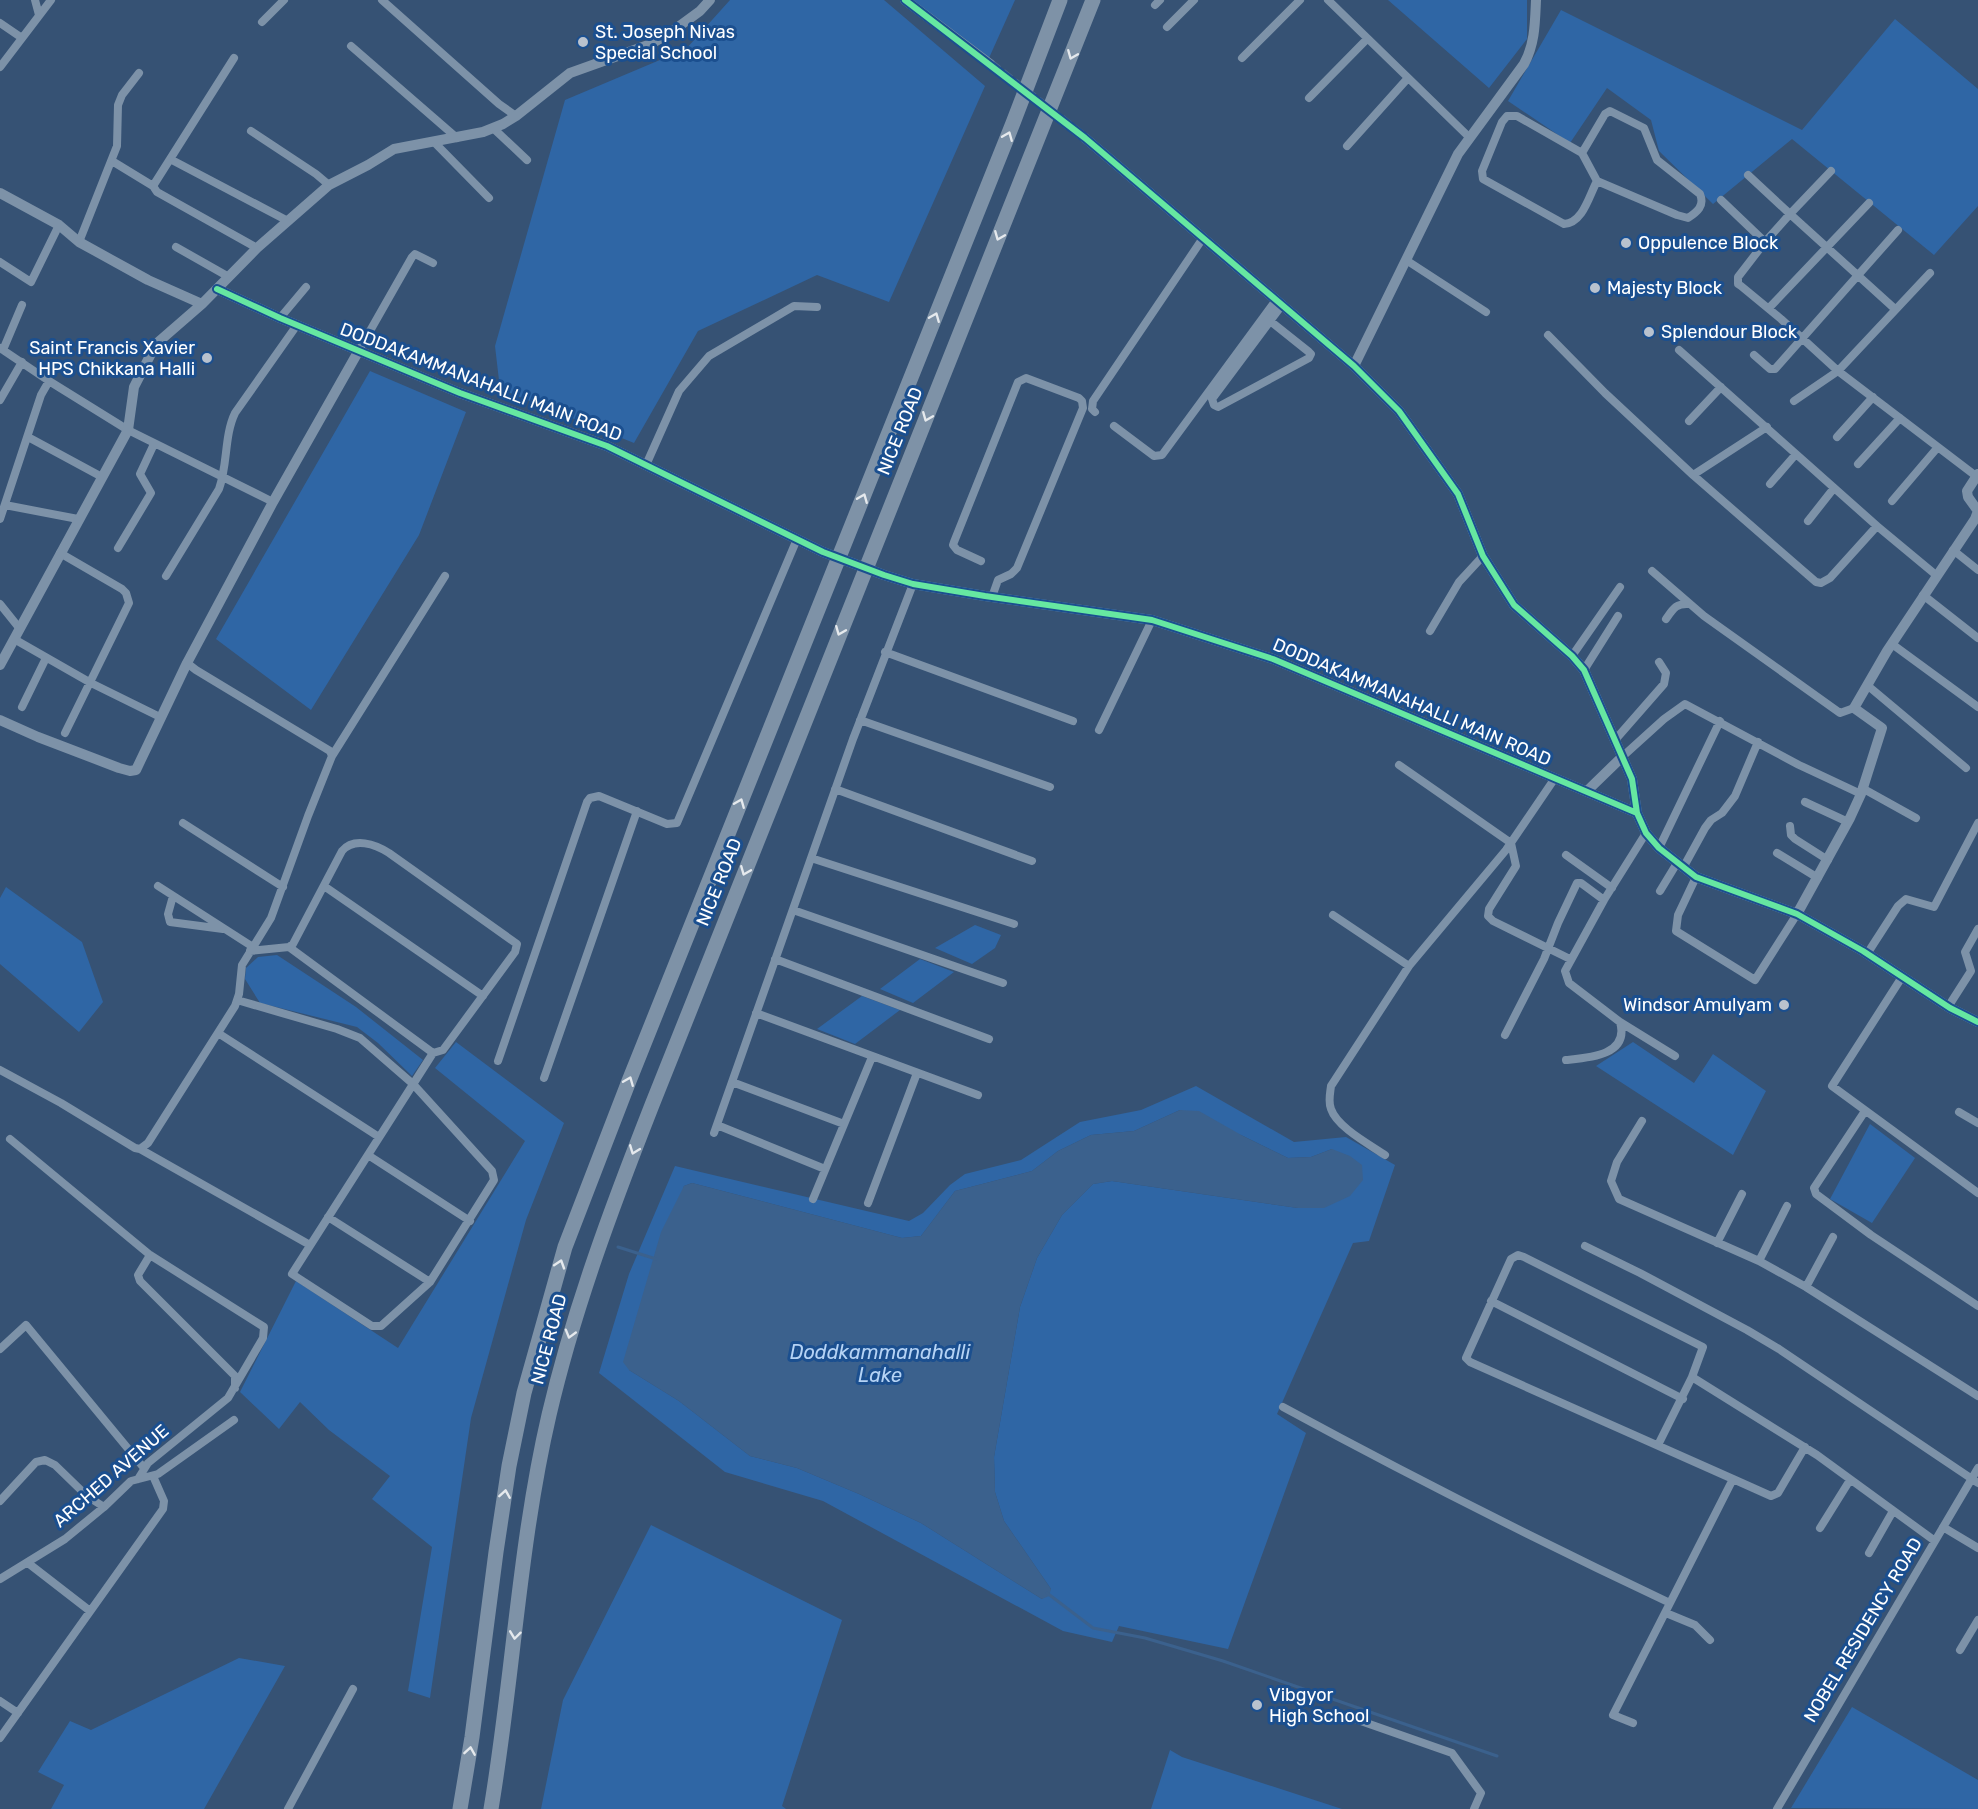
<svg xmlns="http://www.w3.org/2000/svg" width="1978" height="1809" viewBox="0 0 1978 1809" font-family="Rubik,sans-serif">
	<rect width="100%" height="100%" fill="#365274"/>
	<path fill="#2f66a5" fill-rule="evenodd" d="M730,0H884L985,86L889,302L817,275L698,331L634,443L500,389L495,346L565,100L686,49Z
		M911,0H1015L989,58Z
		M1388,0H1527V39L1489,88Z
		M1561,10L1802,130L1895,19L1978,89V206L1934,255L1792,139L1713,204L1659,151L1651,120L1607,88L1570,143L1508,101Z
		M370,371L466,412L419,535L311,710L216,639Z
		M6,887L82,942L103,1002L79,1032L0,964V898Z
		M975,925L1001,935L995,948L972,964L935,948Z
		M277,955L356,1007L423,1060L412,1076L378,1043L357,1027L260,1003L245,979L246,968L258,957Z
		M920,959L954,972L913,1003L880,989Z
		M862,996L900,1010L855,1044L817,1029Z
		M456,1042L564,1123L526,1220L471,1418L430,1698L408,1691L432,1547L372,1499L390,1476L329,1430L300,1402L279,1429L240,1392L296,1281L398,1348L525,1141L435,1068Z
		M1633,1042L1694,1083L1713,1054L1766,1091L1733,1155L1596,1066Z
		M1196,1086L1294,1142L1346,1137L1395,1165L1369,1241L1353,1243L1277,1414L1306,1433L1228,1649L1119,1626L1112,1642L1063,1631L823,1501L725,1472L599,1373L629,1274L675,1166L909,1221L923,1213L950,1185L965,1174L1021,1160L1080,1122L1141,1110ZM1180,1110L1243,1136L1288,1158L1311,1157L1332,1149L1324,1208H1298L1112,1181L1093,1184L1062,1215L1037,1258L1020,1307L994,1457L995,1492L1004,1521L1051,1589L1042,1599L921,1523L859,1494L797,1468L750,1456L679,1401L629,1370L684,1186L692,1183L902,1238L921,1236L955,1191L1032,1171L1058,1151L1091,1135L1134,1131Z
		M1870,1124L1915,1158L1872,1223L1830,1199Z
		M651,1525L842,1620L782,1806L786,1809H541L563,1700Z
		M239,1658L285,1666L204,1809H51L64,1785L38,1772L70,1721L91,1730Z
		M1852,1707L1978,1780V1809L1791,1808Z
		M1170,1750L1182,1757L1342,1809H1151Z"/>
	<path fill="#3b618d" d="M1180,1110L1199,1111L1243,1136L1288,1158L1311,1157L1332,1149L1350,1156L1362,1165L1363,1180L1350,1196L1324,1208H1298L1112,1181L1093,1184L1062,1215L1037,1258L1020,1307L994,1457L995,1492L1004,1521L1051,1589L1049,1596L1042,1599L921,1523L859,1494L797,1468L750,1456L679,1401L629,1370L623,1362L661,1232L684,1186L692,1183L902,1238L921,1236L955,1191L1032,1171L1058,1151L1091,1135L1134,1131Z"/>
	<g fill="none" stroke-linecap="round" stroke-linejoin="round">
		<path stroke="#3b618d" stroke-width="3" d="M618,1247L656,1259
			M1047,1593L1093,1628L1145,1638L1223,1661L1497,1756"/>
		<path stroke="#546c89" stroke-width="10" stroke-dasharray="10 5" stroke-linecap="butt" d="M990,64L1085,138"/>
		<path stroke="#7d92a8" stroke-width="8" d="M35,0L39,15
			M382,0L499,104L516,116
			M1328,0L1470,138
			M1155,5L1160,0
			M262,22L284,0
			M0,23L22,38
			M1167,27L1194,0
			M351,46L457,138
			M234,58L153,186L157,192L257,248
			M1242,58L1300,0
			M0,67L51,0
			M1309,98L1367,39
			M1610,111L1644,128L1657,160L1700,194C1705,206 1697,212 1688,218L1677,215L1597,181C1589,196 1583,223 1564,224L1483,179L1482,171L1502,122L1507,116H1517L1582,153L1605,114Z
			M493,128L527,160
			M251,131L316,174L329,185
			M434,142L489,198
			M1347,146L1408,78
			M1582,153L1597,181
			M170,159L288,221
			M112,161L153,186
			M1748,175L1790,214L1831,171
			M1721,200L1765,242
			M79,242L117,146L118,105L122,95L139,73
			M176,247L229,277
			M1406,260L1486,312
			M0,262L31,282L59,225
			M1769,308L1869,203
			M1895,309L1790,214L1765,242L1738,277V284L1741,286L1781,319L1838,371L1976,476
			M280,318L306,287
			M1270,321L1309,352L1311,354L1309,358L1218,407L1214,405L1212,399L1282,305
			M1548,335L1605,393L1693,475L1767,427
			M0,348L49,381L41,395L0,519
			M3,350L22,305
			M1679,350L1877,526L1936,575
			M358,352L412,257L415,254L433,263
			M1754,355L1770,369H1775L1898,230
			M49,381L128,430L273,502
			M0,400L22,362
			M1794,401L1838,371L1930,273
			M1095,412L1092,409L1093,401L1203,238
			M1689,421L1721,387
			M1114,426L1154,456L1162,455L1276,300
			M28,437L102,477
			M1837,437L1873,397
			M1858,464L1900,418
			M646,465L679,391L709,356L794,306L817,307
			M1693,475L1816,582L1821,583L1830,578L1877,526
			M1770,484L1796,454
			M1892,501L1938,447
			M5,505L78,519
			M1808,521L1834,488
			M118,548L151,493L140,474L154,444
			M1953,550L1978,570
			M60,553L122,589L126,593L129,603L65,733
			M981,561L957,550L953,545L954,542L1018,382L1026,378L1079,398L1082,401L1083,408L1017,568L1011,574L998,580L992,597
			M1652,571L1704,616L1840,713L1854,708
			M166,576L219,489C228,464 224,436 235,413L297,325
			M1923,595L1978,638
			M0,604L20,629
			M1666,619C1673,609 1676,603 1689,604
			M1430,631L1459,582L1483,556
			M14,639L91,683L160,717
			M1892,644L1978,707
			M885,652L1073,721
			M1572,656L1620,587
			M1584,670L1618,616
			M1867,685L1966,768
			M22,707L46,658
			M860,720L1050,787
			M1099,730L1152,620
			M1615,740L1664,684L1666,673L1659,662
			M332,756L445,576
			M1622,757L1664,719L1685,704L1799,765L1861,794
			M1399,765L1511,843L1516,866L1489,909L1488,916L1493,921L1570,959
			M1862,788L1916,818
			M835,789L1032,861
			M1805,802L1848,822
			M183,823L283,887
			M1790,826L1791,835L1795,839L1828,860
			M1659,848L1720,721
			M1777,853L1818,878
			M1566,855L1612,888
			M811,858L1014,924
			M1683,868L1705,828L1711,820L1722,813L1735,796L1758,742
			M1696,877L1678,915L1676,931L1755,980L1797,914
			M158,886L253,947
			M324,886L483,996
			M1660,891L1677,863
			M173,896L168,914L170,922L223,929
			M793,910L1003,983
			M1333,915L1409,966
			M289,947L433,1053
			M1867,954L1898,906L1906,899L1934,907L1978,823
			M775,959L989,1039
			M1902,977L1832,1086L1978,1193
			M237,1000L337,1029L360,1038L413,1084L492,1171L494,1180L430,1282L381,1326H372L292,1274L433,1053L443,1050L515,952L517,944L389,853C375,844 354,837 342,851L293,944L289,947L250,951
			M1948,1007L1971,971L1965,952L1978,929
			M756,1013L978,1095
			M1620,1022L1675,1056
			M218,1033L379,1137
			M1505,1035L1544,959L1558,923L1577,883H1581L1604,900
			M1566,1060C1587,1058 1630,1056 1620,1022L1569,983L1565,971L1604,900L1646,833
			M498,1061L587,802L590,798L599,796L667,824L677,823L797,539
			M0,1070L61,1103L135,1148L140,1149L148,1143L235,1006L239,994L242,965L271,918L308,816L332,756L330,751L196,670L187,663
			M544,1078L637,811
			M732,1082L844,1124
			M1865,1111L1814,1188L1816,1194L1871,1235L1978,1306
			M1959,1112L1978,1123
			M1642,1121L1617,1162L1611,1181L1619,1199L1759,1261L1806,1287L1978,1396
			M717,1125L825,1169
			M714,1133L853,739L913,584
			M10,1139L150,1255L264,1327L263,1338L228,1398L148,1463L138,1479
			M140,1149L310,1245
			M368,1155L470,1221
			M1385,1155C1369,1144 1337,1127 1331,1109C1328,1102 1330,1094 1331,1086L1409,966L1506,850L1555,778
			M813,1199L872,1057
			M868,1203L917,1073
			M328,1217L430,1282
			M1717,1243L1742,1194
			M1585,1246L1640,1273L1747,1330L1779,1349L1978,1483
			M150,1255L138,1275L140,1281L235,1376V1388
			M1759,1261L1787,1206
			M1806,1287L1833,1237
			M1491,1301L1683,1399
			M0,1349L26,1325L144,1468
			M1283,1407C1410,1476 1539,1541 1670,1603L1733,1479L1771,1496L1778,1493L1805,1447
			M1658,1445L1692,1377
			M1733,1479L1470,1362L1466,1358L1511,1259L1518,1255L1524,1257L1703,1347L1692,1377L1817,1455L1935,1541
			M0,1501L36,1462L45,1460L55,1465L87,1496L104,1507
			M1943,1527L1978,1548
			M1820,1528L1850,1480
			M1869,1553L1893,1511
			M28,1563L90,1611
			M0,1579L65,1539L104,1507L131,1481L158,1474L234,1420
			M1666,1613L1695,1625L1710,1640
			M1960,1650L1978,1620
			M0,1701L18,1713
			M1355,1719L1452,1753L1481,1793L1474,1809
			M1633,1723L1613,1715L1670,1603
			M0,1738L163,1509L164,1501L153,1476
			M288,1809L353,1689
			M1777,1809L1978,1468"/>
		<path stroke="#7d92a8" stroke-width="10" d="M905,0L990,64
			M1085,138L1354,366L1399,411L1458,494L1483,556L1514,605L1572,656L1584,670L1632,779L1637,813L1646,833L1659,848L1696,877L1797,914L1863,951L1950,1008L1978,1022
			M0,193L59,225L79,242L148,280L202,304
			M217,289L280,318L460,393L607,446L823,552L884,575L913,584L985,596L1152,620L1273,659L1637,813
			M1354,366L1458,154L1524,64C1535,44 1535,23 1536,0
			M0,665L128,430L134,387L156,344L202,304L257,248L329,185L368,165L394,149L483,132L503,124L516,116L570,73L651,44L670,33L700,11L710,0
			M0,720L38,737L119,768L130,771L136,770L187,663L273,502L358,352
			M1587,791L1622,757
			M1797,914L1850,818L1861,794L1882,728L1854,708L1887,651L1975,519L1978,511L1968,497L1967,491L1978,474"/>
		<path stroke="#7e92a7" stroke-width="15" d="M460,1809L472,1737L496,1552L509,1466L524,1393L565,1247L629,1081L1013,123L1060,0
			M491,1809C513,1678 519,1544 549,1415C574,1308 612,1207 652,1105L1093,0"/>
		<g stroke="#1b4f8f" stroke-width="10">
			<path id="cycleway" d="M905,0L1085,138L1354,366L1399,411L1458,494L1483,556L1514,605L1572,656L1584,670L1632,779L1637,813L1646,833L1659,848L1696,877L1797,914L1863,951L1950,1008L1978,1022
				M217,289L280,318L460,393L607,446L823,552L884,575L913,584L985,596L1152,620L1273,659L1637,813"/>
		</g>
		<use href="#cycleway" stroke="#66e7a1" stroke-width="6"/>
	</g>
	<defs><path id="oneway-chevron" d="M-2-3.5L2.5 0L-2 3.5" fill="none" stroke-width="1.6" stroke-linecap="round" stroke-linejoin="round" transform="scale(1.5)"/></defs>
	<g stroke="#e5e9ed">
		<use href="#oneway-chevron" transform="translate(1072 55) rotate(112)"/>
		<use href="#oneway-chevron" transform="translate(1008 136) rotate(-68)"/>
		<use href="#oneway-chevron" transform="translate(999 236) rotate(112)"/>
		<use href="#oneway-chevron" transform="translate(935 317) rotate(-68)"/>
		<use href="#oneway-chevron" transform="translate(927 417) rotate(112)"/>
		<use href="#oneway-chevron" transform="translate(863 498) rotate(-68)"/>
		<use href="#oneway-chevron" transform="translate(840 631) rotate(112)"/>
		<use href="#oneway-chevron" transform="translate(740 803) rotate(-68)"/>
		<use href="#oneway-chevron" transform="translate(745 871) rotate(112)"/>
		<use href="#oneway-chevron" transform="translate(629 1081) rotate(-68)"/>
		<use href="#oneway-chevron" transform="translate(634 1150) rotate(111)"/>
		<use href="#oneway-chevron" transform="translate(560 1264) rotate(-72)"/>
		<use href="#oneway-chevron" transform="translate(570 1334) rotate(106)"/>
		<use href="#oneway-chevron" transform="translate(505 1494) rotate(-81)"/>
		<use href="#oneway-chevron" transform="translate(515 1635) rotate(97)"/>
		<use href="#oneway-chevron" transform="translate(470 1751) rotate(-81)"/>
	</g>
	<g fill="#b9c2ce" stroke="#1b4f8f" stroke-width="2">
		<circle cx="583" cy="42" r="6"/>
		<circle cx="1626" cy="243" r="6"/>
		<circle cx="1595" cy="288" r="6"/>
		<circle cx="1649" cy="332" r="6"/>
		<circle cx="207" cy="358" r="6"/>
		<circle cx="1784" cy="1005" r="6"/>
		<circle cx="1257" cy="1705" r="6"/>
	</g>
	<g text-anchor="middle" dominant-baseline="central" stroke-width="6" stroke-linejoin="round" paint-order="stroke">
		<g font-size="18" fill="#fff" stroke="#1b4f8f" text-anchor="start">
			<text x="595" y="32">St. Joseph Nivas<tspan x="595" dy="21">Special School</tspan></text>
			<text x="1638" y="243">Oppulence Block</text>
			<text x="1607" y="288">Majesty Block</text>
			<text x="1661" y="332">Splendour Block</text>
			<text x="195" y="348" text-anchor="end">Saint Francis Xavier<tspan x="195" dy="21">HPS Chikkana Halli</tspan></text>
			<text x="1772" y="1005" text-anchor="end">Windsor Amulyam</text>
			<text x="1269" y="1695">Vibgyor<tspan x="1269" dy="21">High School</tspan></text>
		</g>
		<g font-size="18" fill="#fff" stroke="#1b4f8f">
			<text transform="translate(481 382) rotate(21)">DODDAKAMMANAHALLI MAIN ROAD</text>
			<text transform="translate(900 431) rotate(-68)">NICE ROAD</text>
			<text transform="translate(1412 702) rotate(23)">DODDAKAMMANAHALLI MAIN ROAD</text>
			<text transform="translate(719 882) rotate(-68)">NICE ROAD</text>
			<text transform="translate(549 1339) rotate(-75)">NICE ROAD</text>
			<text transform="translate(111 1476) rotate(-41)">ARCHED AVENUE</text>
			<text transform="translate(1863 1630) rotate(-59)">NOBEL RESIDENCY ROAD</text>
		</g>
		<g font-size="20" font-style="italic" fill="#b5d3f5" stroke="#1b4f8f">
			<text x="880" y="1352">Doddkammanahalli<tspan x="880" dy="23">Lake</tspan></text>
		</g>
	</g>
</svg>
